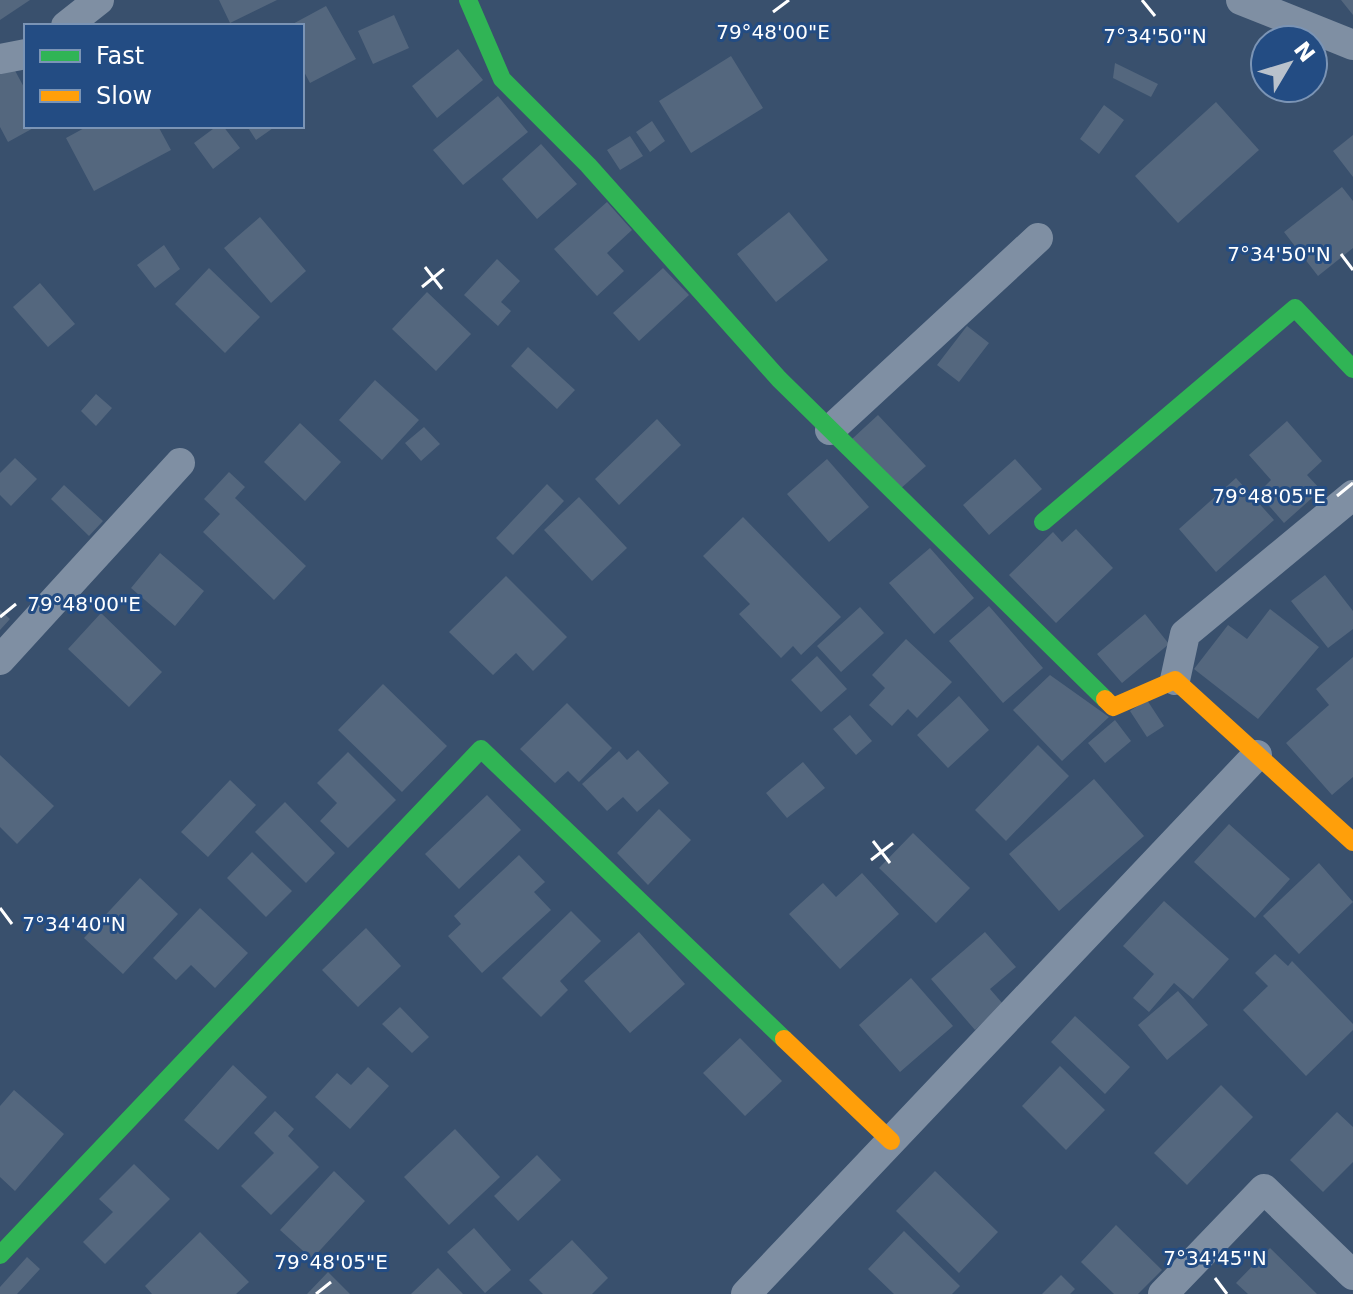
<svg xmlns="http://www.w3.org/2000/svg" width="1353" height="1294" viewBox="0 0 1353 1294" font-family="'DejaVu Sans',sans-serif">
	<rect width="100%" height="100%" fill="#39506d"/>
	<path fill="#54677e" d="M0,0H30L0,20Z
		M219,0H277L230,23Z
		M1341,0H1353V15Z
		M326,6L356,59L310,83L302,68V26H289Z
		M394,15L409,48L373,64L358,31Z
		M458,49L483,80L437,118L412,86Z
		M731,56L763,108L691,153L659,101Z
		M1115,63L1158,84L1151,97L1113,78Z
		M12,65L26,91V126H37L8,142L0,127V72Z
		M498,96L528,132L463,185L433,150Z
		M1216,102L1259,150L1178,223L1135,176Z
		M1104,105L1124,120L1099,154L1080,139Z
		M652,121L665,141L650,152L636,132Z
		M88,126H158L171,150L94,191L66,138Z
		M217,126H223L240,148L213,169L194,143Z
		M247,126H276L256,140Z
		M1353,135V177L1333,151Z
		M630,136L643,156L620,170L607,150Z
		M541,144L577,184L537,219L502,179Z
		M1342,187L1353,201V248L1318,276L1284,232Z
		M607,202L632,230L607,253L624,271L597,296L554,249Z
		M789,212L828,260L776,302L737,254Z
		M260,217L306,271L271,303L224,248Z
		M164,245L180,269L155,288L137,265Z
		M497,259L520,281L501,302L511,311L498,326L464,295Z
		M209,268L260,317L225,353L175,304Z
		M663,268L689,295L639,341L613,313Z
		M40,283L75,324L48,347L13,307Z
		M427,292L471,334L436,371L392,329Z
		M967,326L989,343L959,382L937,365Z
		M528,347L575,390L557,409L511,366Z
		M375,380L419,420L382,460L339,420Z
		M96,394L112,408L96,426L81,411Z
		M878,415L926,466L899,490L852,439Z
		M657,419L681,445L619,505L595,479Z
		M1287,421L1322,461L1307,475L1321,490L1284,523L1258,493L1271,480L1249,455Z
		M300,423L341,462L305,501L264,462Z
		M424,427L440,444L421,461L405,443Z
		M15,458L37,479L11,506L0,495V473Z
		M827,459L869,507L829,542L787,494Z
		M1015,459L1042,489L989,535L963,505Z
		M229,472L245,487L235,498L306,566L274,600L203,532L220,514L204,499Z
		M1236,478L1274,520L1216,572L1179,529Z
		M547,484L564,501L513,555L496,538Z
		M64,485L103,521L89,536L51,499Z
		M579,497L627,548L592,581L544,530Z
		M743,517L841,617L801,655L793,646L781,658L739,614L750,604L703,556Z
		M1076,529L1113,568L1056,623L1009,575L1053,532L1062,542Z
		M930,548L974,598L934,634L889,583Z
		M160,553L204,591L175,626L131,588Z
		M1325,575L1353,611V629L1328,648L1291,601Z
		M506,576L567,637L533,671L516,653L493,675L449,632Z
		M989,606L1043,668L1003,703L949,641Z
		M860,607L884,633L841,672L817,646Z
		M1270,609L1319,647L1258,719L1194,669L1228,625L1247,639Z
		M0,610L10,619L0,630Z
		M101,613L162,672L129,707L68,649Z
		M1145,614L1169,644L1122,683L1097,654Z
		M906,639L952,682L917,718L908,709L892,726L869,705L885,688L872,675Z
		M817,656L847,689L821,712L791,680Z
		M1353,657V777L1332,795L1286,743L1329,705L1316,689Z
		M1050,675L1109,717L1062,761L1013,710Z
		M383,684L447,746L402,792L338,730Z
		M959,696L989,730L948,768L917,735Z
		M1147,700L1164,726L1147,737L1130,711Z
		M567,703L612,748L579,782L568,771L555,783L520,749Z
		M850,715L872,741L856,755L833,729Z
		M1115,720L1131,741L1105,763L1088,743Z
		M1038,745L1069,776L1006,841L975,810Z
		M638,750L669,783L637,812L623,797L607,811L582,784L619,751L627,760Z
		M348,752L396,800L348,848L320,821L337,803L317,783Z
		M0,755L54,806L17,844L0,827Z
		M803,762L825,788L787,818L766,793Z
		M1094,779L1144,836L1059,911L1009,854Z
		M230,780L256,805L208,857L181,832Z
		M487,795L521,830L459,889L425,854Z
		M285,802L335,853L306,883L255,832Z
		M659,809L691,840L648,885L617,853Z
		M1229,824L1290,879L1255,918L1194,862Z
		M913,833L970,888L936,923L879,868Z
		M252,852L292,891L266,917L227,878Z
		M519,855L545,882L534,892L551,910L482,973L448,936L461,924L454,916Z
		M1319,863L1353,902L1299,954L1263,916Z
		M862,873L899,914L840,969L789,914L823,883L836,897Z
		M140,878L178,914L123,974L84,938Z
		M1164,901L1229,959L1193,999L1174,983L1149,1012L1133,998L1154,974L1123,946Z
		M200,908L248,953L215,988L191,965L176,980L153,958Z
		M571,911L601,941L560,981L568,990L541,1017L502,978Z
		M366,928L401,966L358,1007L322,970Z
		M639,932L685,984L630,1033L584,981Z
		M985,932L1016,967L990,989L1003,1004L975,1030L931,979Z
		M1275,954L1288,966L1292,961L1353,1024V1030L1306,1076L1243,1010L1268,986L1255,973Z
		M911,978L953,1026L900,1072L859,1025Z
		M1178,991L1208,1025L1167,1060L1138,1025Z
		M400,1007L429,1037L412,1053L382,1024Z
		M1075,1016L1130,1067L1105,1094L1051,1042Z
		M740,1038L782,1081L745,1116L703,1073Z
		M233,1065L267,1097L218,1150L184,1120Z
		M1060,1066L1105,1110L1066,1150L1022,1106Z
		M368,1067L389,1086L350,1129L315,1097L337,1073L351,1085Z
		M1221,1085L1253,1117L1187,1185L1154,1153Z
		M14,1090L64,1134L15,1191L0,1177V1106Z
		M275,1111L294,1129L288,1136L319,1167L271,1215L241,1186L274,1153L254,1133Z
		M1337,1112L1353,1127V1162L1323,1192L1290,1160Z
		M455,1129L500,1177L449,1225L404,1177Z
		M537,1155L561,1180L518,1221L494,1196Z
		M134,1164L170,1199L105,1264L83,1242L113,1212L99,1199Z
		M334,1171L365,1201L312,1259L280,1230Z
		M935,1171L998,1232L959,1273L896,1211Z
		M1116,1225L1162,1270L1138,1294H1114L1081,1262Z
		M474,1228L511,1270L485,1293L447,1252Z
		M904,1231L960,1286L952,1294H894L868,1269Z
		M200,1232L249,1282L236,1294H152L145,1286Z
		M572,1240L608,1278L592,1294H543L529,1280Z
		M1270,1248L1317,1294H1248L1236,1283Z
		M27,1257L40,1269L17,1294H0V1287Z
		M438,1268L463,1294H411Z
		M328,1272L350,1294H307Z
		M1061,1275L1075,1289L1070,1294H1042Z"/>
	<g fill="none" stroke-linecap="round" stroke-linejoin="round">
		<path stroke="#7f8fa3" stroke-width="30" d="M1241,0L1353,45
			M66,26L99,0
			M0,59L26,54
			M830,430L1038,238
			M0,660L180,463
			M1175,680L1185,634L1353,495
			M746,1294L1257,755
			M1163,1294L1264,1189L1353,1275"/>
		<path stroke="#30b455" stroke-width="18" d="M468,0L502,79L588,165L779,379L1105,699
			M1043,522L1295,308L1353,369
			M0,1255L481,749L784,1039"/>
		<path stroke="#ff9f0a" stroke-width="18" d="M1105,699L1113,707L1175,680L1353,842
			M784,1039L891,1141"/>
	</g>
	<path fill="none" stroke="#fff" stroke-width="3" d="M1142,0L1155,16M773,12L789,0M1341,254L1353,270M425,267L442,289M422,287L444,269M1337,496L1353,483M0,617L16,604M873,841L890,863M871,860L893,843M0,908L12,924M1215,1278L1227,1294M316,1294L331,1282"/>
	<g font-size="20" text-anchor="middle" fill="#fff" stroke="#234c83" stroke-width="6" stroke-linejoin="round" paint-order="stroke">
		<text x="773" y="39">79°48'00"E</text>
		<text x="1155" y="43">7°34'50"N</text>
		<text x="1279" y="261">7°34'50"N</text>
		<text x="1269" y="503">79°48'05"E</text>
		<text x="84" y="611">79°48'00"E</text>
		<text x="74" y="931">7°34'40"N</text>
		<text x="1215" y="1265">7°34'45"N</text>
		<text x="331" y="1269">79°48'05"E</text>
	</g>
	<rect x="24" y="24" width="280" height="104" fill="#234c83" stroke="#7b94b5" stroke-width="2"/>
	<rect x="40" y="50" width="40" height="12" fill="#30b455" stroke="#7b94b5" stroke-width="2"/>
	<text x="96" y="64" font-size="24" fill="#ffffff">Fast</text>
	<rect x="40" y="90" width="40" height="12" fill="#ff9f0a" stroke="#7b94b5" stroke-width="2"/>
	<text x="96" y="104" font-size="24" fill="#ffffff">Slow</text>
	<g transform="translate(1289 64) rotate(52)"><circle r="38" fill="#234c83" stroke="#7b94b5" stroke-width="2"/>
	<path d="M0-6L14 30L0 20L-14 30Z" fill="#bac2cc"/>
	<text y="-12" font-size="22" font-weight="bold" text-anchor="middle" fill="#ffffff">N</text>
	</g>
</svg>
